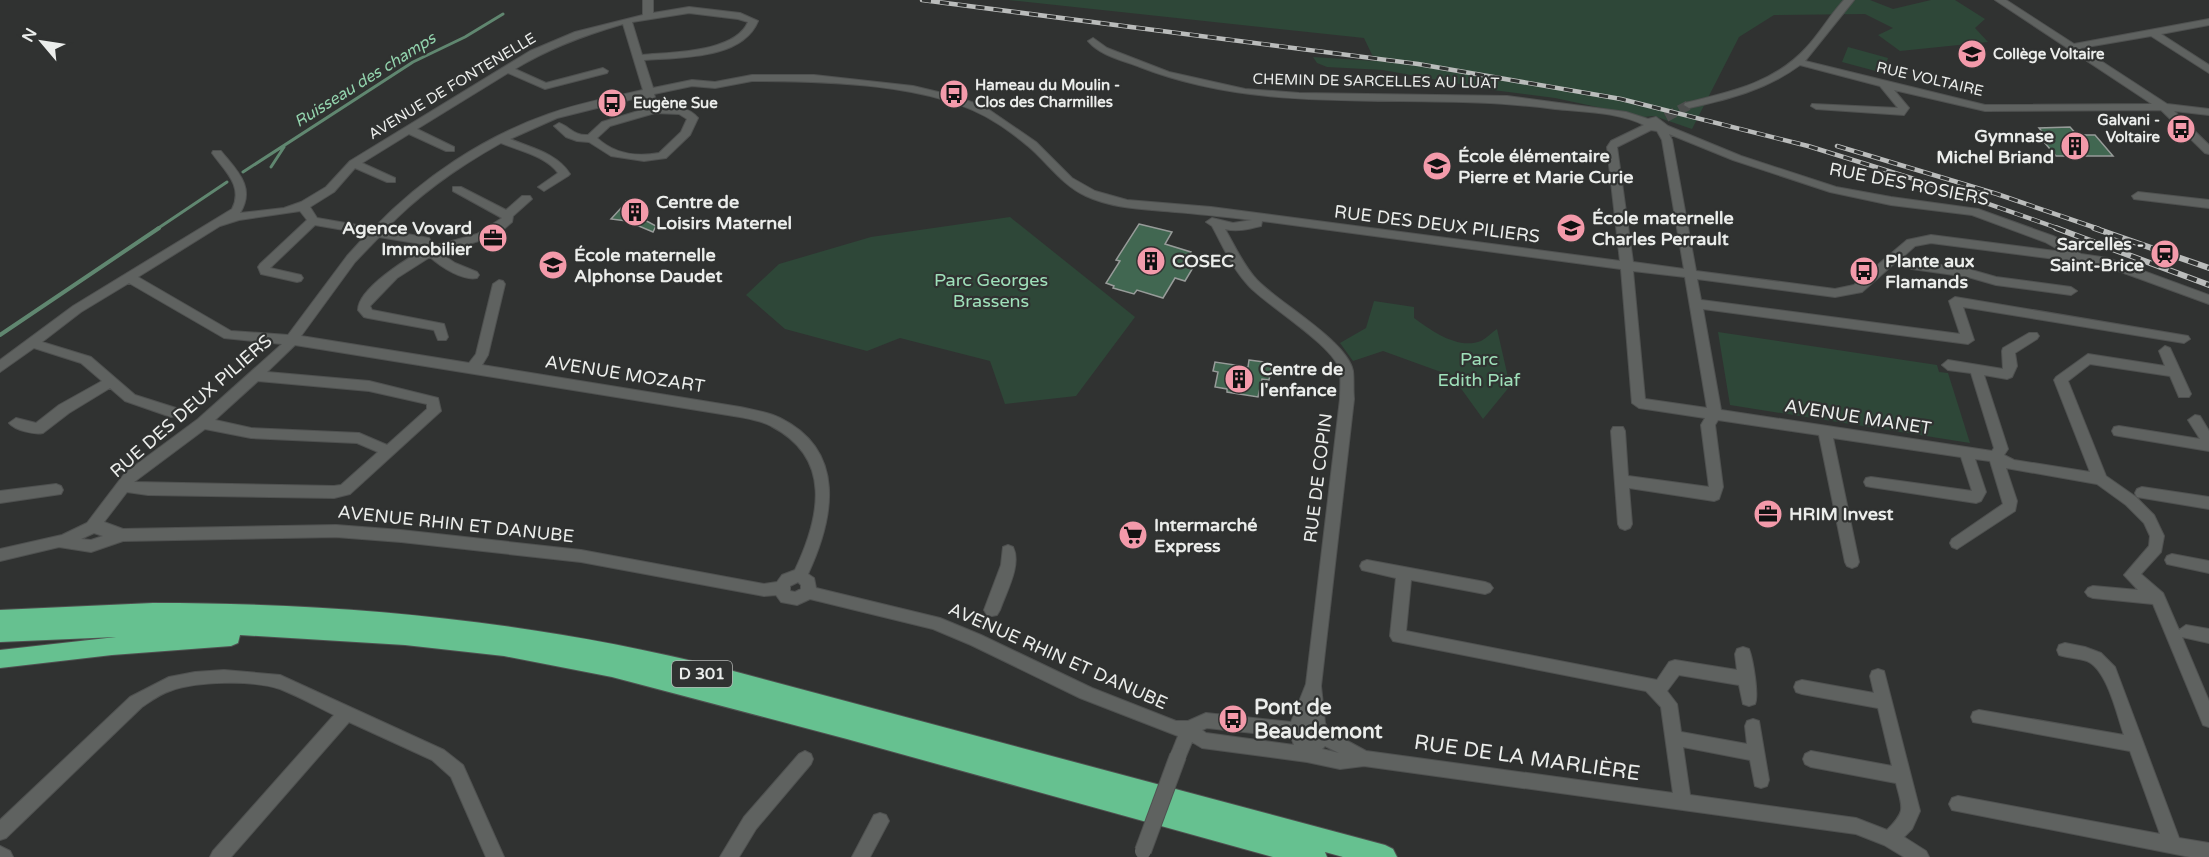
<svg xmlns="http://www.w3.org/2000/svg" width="2209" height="857" viewBox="0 0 2209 857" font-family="'Varela Round',sans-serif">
	<rect width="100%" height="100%" fill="#303231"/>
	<path fill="#2e4738" d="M1008,0H1870L1893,9L1931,0H1955L1985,19L1975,28L1988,42L1900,51L1878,35L1893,28L1865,14L1774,15L1739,37L1692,129L1654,116L1644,117L1555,98L1493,90L1383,70L1327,67L1317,63L1313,57L1375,61L1364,38Z
		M1848,47L1888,58L1883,73L1842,62Z
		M1010,217L1135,317L1076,396L1005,404L990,361L900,338L867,351L785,329L746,295L779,264L871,237Z
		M1374,301L1414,307V318C1432,331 1458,350 1481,341C1487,338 1492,332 1497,329L1510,386L1483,419L1452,376L1383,351L1353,361L1340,343L1366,328Z
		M1718,332L1937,365L1939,372L1948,373L1970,443L1730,405Z"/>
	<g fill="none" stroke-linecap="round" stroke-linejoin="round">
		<path stroke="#608770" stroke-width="3" d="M271,167L284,147
			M243,172L413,62L465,37L503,14
			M157,229L227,182"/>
		<path stroke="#608770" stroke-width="4" d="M0,335L159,228"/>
	</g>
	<path fill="#416751" stroke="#979b99" stroke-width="1.5" d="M2070,127L2077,135H2095L2113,156H2056L2038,135H2045L2039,128Z
		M636,199L649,211L641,218L656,226L653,232L627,221L611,219L621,208L627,205L626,201Z
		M1139,224L1172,232L1165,244L1191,252L1184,263L1194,266L1185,281L1175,278L1163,298L1137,290L1134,294L1113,288L1114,286L1106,283L1120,261L1116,260Z
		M1249,360L1272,363L1269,380L1262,379L1258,397L1227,392V389L1215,387L1218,372L1213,371L1215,362L1248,367Z"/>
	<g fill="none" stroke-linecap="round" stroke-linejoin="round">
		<path stroke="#4c4e4d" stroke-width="10" stroke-dasharray="10 5" stroke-linecap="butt" d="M1666,117L1689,105"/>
		<g stroke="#4f5150" stroke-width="2">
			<path id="street" d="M643,0H653V13L689,7L740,13L758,21C742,60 679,57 644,60L653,88L692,80L715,82L752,75H814L913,86L955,96L985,107L1036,142L1072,178L1095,191L1127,200L1211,207L1620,261L1607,147L1611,141L1644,125C1618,112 1584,112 1555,109C1417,90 1273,119 1140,67C1122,60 1101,56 1088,41L1093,38L1107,48L1169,72L1245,89L1299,93L1507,96L1626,112L1648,119L1656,117L1668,126L1741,156L1836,187L1891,197L1978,209L2053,236L2066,242L2081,254L2108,258L2209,295V304L2102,265L1931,243L1915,246L1904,256L1915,261L1968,269L1996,277L2071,287L2077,291L2071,295L1996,285L1968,277L1912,269L1896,262L1862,292L1835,297L1697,279L1701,300L1960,334L1949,301L1955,297L2188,336L2190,339L2184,343L1963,307L1974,340L1968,344L1703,309L1721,410L1992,451L1994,448L1971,373L1948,370L1942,365L1948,360L2003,369L2002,351L2003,348L2029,333H2037L2039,336L2037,339L2015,353L2017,366L2012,377L2007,379L1984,375L2008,449L2004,455L2014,460L2090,472L2054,380L2056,377L2088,354L2165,366L2159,351L2165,346L2170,348L2191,394L2189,397H2179L2170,376L2090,364L2068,381L2106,476L2136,497L2154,515L2164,536L2161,552L2141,574L2163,593L2179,630L2186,625L2209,629V643L2182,637L2209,701V727L2203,725L2201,720L2153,604L2093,598L2088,596L2085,592L2088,588L2093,586L2138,590L2124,575L2149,546L2150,536L2144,523L2126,505L2097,484L2006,468L2017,501L2015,511L1957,549L1952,547L1950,543L1952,539L2003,504L1990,461L1975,459L1986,492L1981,501L1976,503L1871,487L1866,486L1864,482L1866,478L1871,477L1972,491L1961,457L1833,438L1859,562L1857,566L1852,568L1847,566L1845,562L1819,435L1718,420L1715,425L1723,487L1719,499L1714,501L1629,488L1632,524L1630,528L1625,530L1620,528L1618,524L1611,431L1613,427H1623L1625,431L1628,476L1709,487L1701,425L1705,418L1639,408L1632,403L1621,269L1262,221L1261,226C1249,229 1237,232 1225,229C1235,246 1243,265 1257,280C1279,303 1347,341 1353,371C1354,380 1353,390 1354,399L1321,686L1325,723L1329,731L1366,751L1673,793L1661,707L1646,691L1393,641L1390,636L1396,578L1362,570L1360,566L1362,562L1367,560L1485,582L1490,584L1493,588L1490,592L1485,594L1411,580L1406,631L1657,680L1669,662L1675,660L1737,670L1735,654L1737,649L1743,647L1749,649C1753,659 1759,695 1755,704L1749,706L1743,704L1739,685L1679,675L1667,691L1677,704L1681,732L1747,744L1745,726L1747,721L1753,719L1759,721L1769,780L1767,786L1761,788L1755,786L1750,760L1683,747L1690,795L1856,818L1887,830C1907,810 1902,808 1896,783L1811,767L1805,764L1803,759L1805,754L1811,751L1892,766L1878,708L1802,694L1796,692L1794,687L1796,682L1802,680L1874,693L1870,676L1872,671L1878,669L1884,671L1920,811L1912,829L1904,837L1926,851L1929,857H1904L1884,845L1856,834L1364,766L1340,769L1307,762L1202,748L1192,742L1184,761L1178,764L1172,761L1170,756L1178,736L1080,698L971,645L933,629L810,599L797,605L781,602L776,595L764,596L581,562L401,542L336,537L123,541L91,552L59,547L0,561V549L62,535L87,523L125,473L198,419L282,344L224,338L129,283L81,312L42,342L91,357L135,395L176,408L178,412L176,416L171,417L125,401L110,388L69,413L43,433C34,435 15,430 9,423L16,418L36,423L59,405L102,381L81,363L34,348L0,372V360L73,306L232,209C244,186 224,170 212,153L213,151H221C237,171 256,187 240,213L284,208L301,202L326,187L350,161L530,51L575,32L643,15ZM689,13L738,19L748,22C735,53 671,52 642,55L632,22ZM623,24L643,90C612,97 579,103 549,114C483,137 422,178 374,228L317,218L310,207L334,192L355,168L387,182H395V178L362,163L409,134L446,151H454V147L417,129L508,73L545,89L607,73L608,71L603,68L546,83L515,69C549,48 585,35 623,24ZM752,81C823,81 935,83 995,122C1007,129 1018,138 1028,146C1048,163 1062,185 1086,196C1114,209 1146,209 1175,212C1201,214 1227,217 1252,220L1233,223L1212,218L1206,222L1212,226C1223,246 1232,268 1248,285C1267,306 1335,346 1340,371C1341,380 1340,390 1340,399L1306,684L1291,722L1206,713L1188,721H1176L1092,688L981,635L940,618L816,588L814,578L808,574C834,518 847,451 780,418C768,412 753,410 740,407L482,365L488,355L505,284L503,281L499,280L493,284L476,354L469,363L301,336L355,262L379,237L421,244L424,250C407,258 358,289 358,310L364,317L368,318L434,330L438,340H446L448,337L444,324L372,310L370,306L397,278L430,257C441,267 463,281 477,278L479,275L477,272L455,263L440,253L485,239L504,229L512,222L513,216L532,199L530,196H522L506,210L461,187H453V191L502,218L477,234L434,246L429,238L385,230C419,194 458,167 501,143C520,151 546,156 558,173L538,187L544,191L568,176L570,174C557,153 531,148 510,139L557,118L645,96L648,108L602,122L588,135C574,136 570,127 559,123L554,126L566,137L577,141L589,142L611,156L644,161L666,158L690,135L698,118C688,106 673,106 658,107L654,94L692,86L715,88ZM655,113L679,114L687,119L681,132L659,153C637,157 614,154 597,138L610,126ZM1651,130L1657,131L1662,140L1684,269L1633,262L1617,147ZM1669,134L1733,160L1830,192L1891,205L1972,215L2045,242L2063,252L1931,235L1907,240L1854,285L1835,289L1696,271L1672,140ZM300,211L307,220L260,264L258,267L261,274L297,282L301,281L303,278L301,275L270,268L315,225L367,234L347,256L288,335L231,331L138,277L220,226L239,220ZM1633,271L1685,277L1707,408L1645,399ZM295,345L740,417C750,419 762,421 771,426C833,458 820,517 795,570L782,575L777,582L764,584L581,550L401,530L336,525L123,529L104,522L127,492L148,495L334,498L350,494L441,411L438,398L369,381L267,372ZM258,381L369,391L427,404V409L387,445L359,433L251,428L215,420ZM205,429L251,438L357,443L378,452L341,485L334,486L134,482ZM94,533L103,536L91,540L81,539ZM798,582L801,585V589L795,592L790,591V586ZM1207,728L1291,737L1294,745L1206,733L1202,730ZM1325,746L1339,753L1322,749Z
				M1844,0H1854L1805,61L1985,105L2152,104L1995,0H2006L2074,44L2209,19V25L2161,34L2209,65V73L2151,36L2081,48L2167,104L2209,109V115L2174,111L2209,145V154L2205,153L2161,110L1985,111L1894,90L1909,108L1904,115L1816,109L1811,106L1812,104L1898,108L1880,86L1800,65C1766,90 1729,99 1689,108L1684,105L1685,103C1730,92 1774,83 1806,48C1820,33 1830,15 1844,0Z
				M2138,192L2209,200V208L2134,199L2132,196Z
				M2195,415L2200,416L2209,431V451L2119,436L2114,435L2112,431L2114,427L2119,426L2200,439L2188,420Z
				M56,484L61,486L63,490L61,494L0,503V491Z
				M2142,487L2209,497V509L2137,497L2135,493L2137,489Z
				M1008,545L1013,547C1022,565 1006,592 1000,610L997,615L992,616L987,615L984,610L1001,565L1003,547Z
				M2172,554L2209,561V573L2167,564L2165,560L2167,556Z
				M2065,643L2085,647L2101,653L2115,667L2179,838L2209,843V857H2190L1952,810L1949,804L1952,798L1958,796L2160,834L2130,751L1973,722L1971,717L1973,712L1979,710L2124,735C2117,715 2107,669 2087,661C2078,658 2068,658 2059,655L2057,650L2059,645Z
				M224,670L280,675L444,750L463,765L504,857H486L451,777L432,760L349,722L231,857H210L213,851L334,715C316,706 298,696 280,689C253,680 197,681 170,691C160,694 151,701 142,707L6,838L0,840V820L130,697L169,677L195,672Z
				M805,751L811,754L813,759L811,764L756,829L739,857H720L744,817L799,754Z
				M880,813L886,815L889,821L870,857H852L874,815Z
				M0,846L10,851L13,857H0Z"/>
		</g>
		<g stroke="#4f5150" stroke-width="2">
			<path id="highway" d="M153,603C349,603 532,621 722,668L1385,845L1393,849L1397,857H1343L1325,852L1327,857H1273L847,739L612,677L504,656L405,645L240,635L238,643L231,646L112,655L0,668V650L116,637L0,642V610Z"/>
		</g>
		<use href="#street" fill="#5f6260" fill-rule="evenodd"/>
		<use href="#highway" fill="#66c190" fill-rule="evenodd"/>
		<g stroke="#babcbb" stroke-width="4.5">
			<path id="rail-far1" d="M922,0L1418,64L1621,99L1808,146L1943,188L2060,229
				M1837,146L1997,194L2099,229"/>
		</g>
		<g stroke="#babcbb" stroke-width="6">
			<path id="rail" d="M2056,228L2209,285
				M2094,228L2209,268"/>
		</g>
		<use href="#rail-far1" stroke="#303231" stroke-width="3" stroke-dasharray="9" stroke-linecap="butt"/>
		<use href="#rail" stroke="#303231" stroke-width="4" stroke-dasharray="10" stroke-linecap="butt"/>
		<g stroke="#4f5150" stroke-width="18" stroke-linecap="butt">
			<path id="street-bridge" d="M1143,851L1178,756"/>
		</g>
		<use href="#street-bridge" stroke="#5f6260" stroke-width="16"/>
	</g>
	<defs>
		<g id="school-disc" transform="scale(1.5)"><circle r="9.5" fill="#f39aaa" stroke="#303231"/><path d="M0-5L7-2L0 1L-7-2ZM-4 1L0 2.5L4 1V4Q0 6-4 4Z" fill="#111"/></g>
		<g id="bus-disc" transform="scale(1.5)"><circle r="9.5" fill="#f39aaa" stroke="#303231"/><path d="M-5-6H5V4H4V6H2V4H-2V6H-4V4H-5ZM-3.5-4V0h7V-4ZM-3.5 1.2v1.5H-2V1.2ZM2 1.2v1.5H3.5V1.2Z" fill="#111"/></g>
		<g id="building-disc" transform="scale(1.5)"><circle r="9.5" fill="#f39aaa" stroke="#303231"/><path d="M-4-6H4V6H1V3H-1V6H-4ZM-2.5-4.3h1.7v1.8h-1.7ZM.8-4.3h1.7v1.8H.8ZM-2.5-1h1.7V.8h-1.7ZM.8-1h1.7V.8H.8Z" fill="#111"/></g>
		<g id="office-disc" transform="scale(1.5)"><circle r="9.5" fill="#f39aaa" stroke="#303231"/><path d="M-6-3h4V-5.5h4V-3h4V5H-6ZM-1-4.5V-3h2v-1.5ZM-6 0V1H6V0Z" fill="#111"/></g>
		<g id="station-disc" transform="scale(1.5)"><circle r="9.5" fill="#f39aaa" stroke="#303231"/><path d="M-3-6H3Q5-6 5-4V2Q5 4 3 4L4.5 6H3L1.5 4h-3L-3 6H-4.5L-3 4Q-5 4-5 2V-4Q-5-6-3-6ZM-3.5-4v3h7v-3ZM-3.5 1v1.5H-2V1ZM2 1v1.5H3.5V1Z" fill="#111"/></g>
		<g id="supermarket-disc" transform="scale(1.5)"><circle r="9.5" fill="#f39aaa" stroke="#303231"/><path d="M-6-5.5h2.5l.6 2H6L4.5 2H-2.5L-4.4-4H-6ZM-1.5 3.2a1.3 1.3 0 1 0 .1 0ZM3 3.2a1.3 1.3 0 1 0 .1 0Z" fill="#111"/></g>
	</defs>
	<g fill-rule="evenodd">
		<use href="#school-disc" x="1972" y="54"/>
		<use href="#bus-disc" x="954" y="94"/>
		<use href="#bus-disc" x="612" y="103"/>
		<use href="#bus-disc" x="2181" y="129"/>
		<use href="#building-disc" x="2075" y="146"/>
		<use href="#school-disc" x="1437" y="166"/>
		<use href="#building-disc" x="635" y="212"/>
		<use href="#school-disc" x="1571" y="228"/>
		<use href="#office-disc" x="493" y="238"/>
		<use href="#station-disc" x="2165" y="254"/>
		<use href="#building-disc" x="1151" y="261"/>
		<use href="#school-disc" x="553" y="265"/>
		<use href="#bus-disc" x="1864" y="271"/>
		<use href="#building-disc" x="1239" y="379"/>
		<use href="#office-disc" x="1768" y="514"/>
		<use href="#supermarket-disc" x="1133" y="535"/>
		<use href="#bus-disc" x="1233" y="719"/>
	</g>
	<g text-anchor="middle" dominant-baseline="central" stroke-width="4.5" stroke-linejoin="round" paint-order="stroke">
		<g font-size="15" font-weight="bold" fill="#ebedeb" stroke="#303231" text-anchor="start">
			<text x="1993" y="54">Collège Voltaire</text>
			<text x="975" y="85">Hameau du Moulin -<tspan x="975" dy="17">Clos des Charmilles</tspan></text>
			<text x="633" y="103">Eugène Sue</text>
			<text x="2160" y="120" text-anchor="end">Galvani -<tspan x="2160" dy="17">Voltaire</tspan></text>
		</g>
		<g font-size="15" fill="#ebedeb" stroke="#303231">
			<text transform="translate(1930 79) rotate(13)">RUE VOLTAIRE</text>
			<text transform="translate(1376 81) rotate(1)">CHEMIN DE SARCELLES AU LUAT</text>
			<text transform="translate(452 86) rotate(-31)">AVENUE DE FONTENELLE</text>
		</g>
		<g font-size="16" font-style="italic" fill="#92d3ad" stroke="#303231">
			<text transform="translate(365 80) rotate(-32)">Ruisseau des champs</text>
		</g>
		<rect fill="#303231" stroke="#b3b5b3" stroke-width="1.5" x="672" y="661" width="60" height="26" rx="4.5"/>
		<g font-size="16" font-weight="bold" fill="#ebedeb">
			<text x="702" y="674">D 301</text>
		</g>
		<g font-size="18" font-weight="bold" fill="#ebedeb" stroke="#303231" text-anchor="start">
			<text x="2054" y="136" text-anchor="end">Gymnase<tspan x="2054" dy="21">Michel Briand</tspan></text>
			<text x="1458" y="156">École élémentaire<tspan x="1458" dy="21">Pierre et Marie Curie</tspan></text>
			<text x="656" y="202">Centre de<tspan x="656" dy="21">Loisirs Maternel</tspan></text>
			<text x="1592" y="218">École maternelle<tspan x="1592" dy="21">Charles Perrault</tspan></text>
			<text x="472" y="228" text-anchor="end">Agence Vovard<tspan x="472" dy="21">Immobilier</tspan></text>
			<text x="2144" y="244" text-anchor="end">Sarcelles -<tspan x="2144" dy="21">Saint-Brice</tspan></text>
			<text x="574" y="255">École maternelle<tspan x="574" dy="21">Alphonse Daudet</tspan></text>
			<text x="1172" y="261">COSEC</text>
			<text x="1885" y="261">Plante aux<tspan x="1885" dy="21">Flamands</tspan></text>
			<text x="1260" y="369">Centre de<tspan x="1260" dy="21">l'enfance</tspan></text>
			<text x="1789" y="514">HRIM Invest</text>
			<text x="1154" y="525">Intermarché<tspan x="1154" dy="21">Express</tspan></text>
		</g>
		<g font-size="18" fill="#ebedeb" stroke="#303231">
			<text transform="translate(1909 184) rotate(11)">RUE DES ROSIERS</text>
			<text transform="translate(1437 224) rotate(7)">RUE DES DEUX PILIERS</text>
			<text transform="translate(625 374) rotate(9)">AVENUE MOZART</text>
			<text transform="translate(191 406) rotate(-41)">RUE DES DEUX PILIERS</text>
			<text transform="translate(1858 417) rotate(9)">AVENUE MANET</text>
			<text transform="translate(1318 478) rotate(-83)">RUE DE COPIN</text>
			<text transform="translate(456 524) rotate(6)">AVENUE RHIN ET DANUBE</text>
			<text transform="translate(1058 656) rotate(24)">AVENUE RHIN ET DANUBE</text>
		</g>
		<g font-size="18" fill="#9fe0ba" stroke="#303231">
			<text x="991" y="280">Parc Georges<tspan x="991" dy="21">Brassens</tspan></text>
			<text x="1479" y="359">Parc<tspan x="1479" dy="21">Edith Piaf</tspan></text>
		</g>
		<g font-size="21" font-weight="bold" fill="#ebedeb" stroke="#303231" text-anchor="start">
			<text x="1254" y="707">Pont de<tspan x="1254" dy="24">Beaudemont</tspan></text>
		</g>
		<g font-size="21" fill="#ebedeb" stroke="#303231">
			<text transform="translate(1527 758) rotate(8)">RUE DE LA MARLIÈRE</text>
		</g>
	</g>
	<g transform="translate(42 42) rotate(299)" stroke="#303231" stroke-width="4.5" paint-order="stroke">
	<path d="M0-4.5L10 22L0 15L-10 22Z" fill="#ebedeb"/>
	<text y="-9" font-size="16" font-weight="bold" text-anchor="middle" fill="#ebedeb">N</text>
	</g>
</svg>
